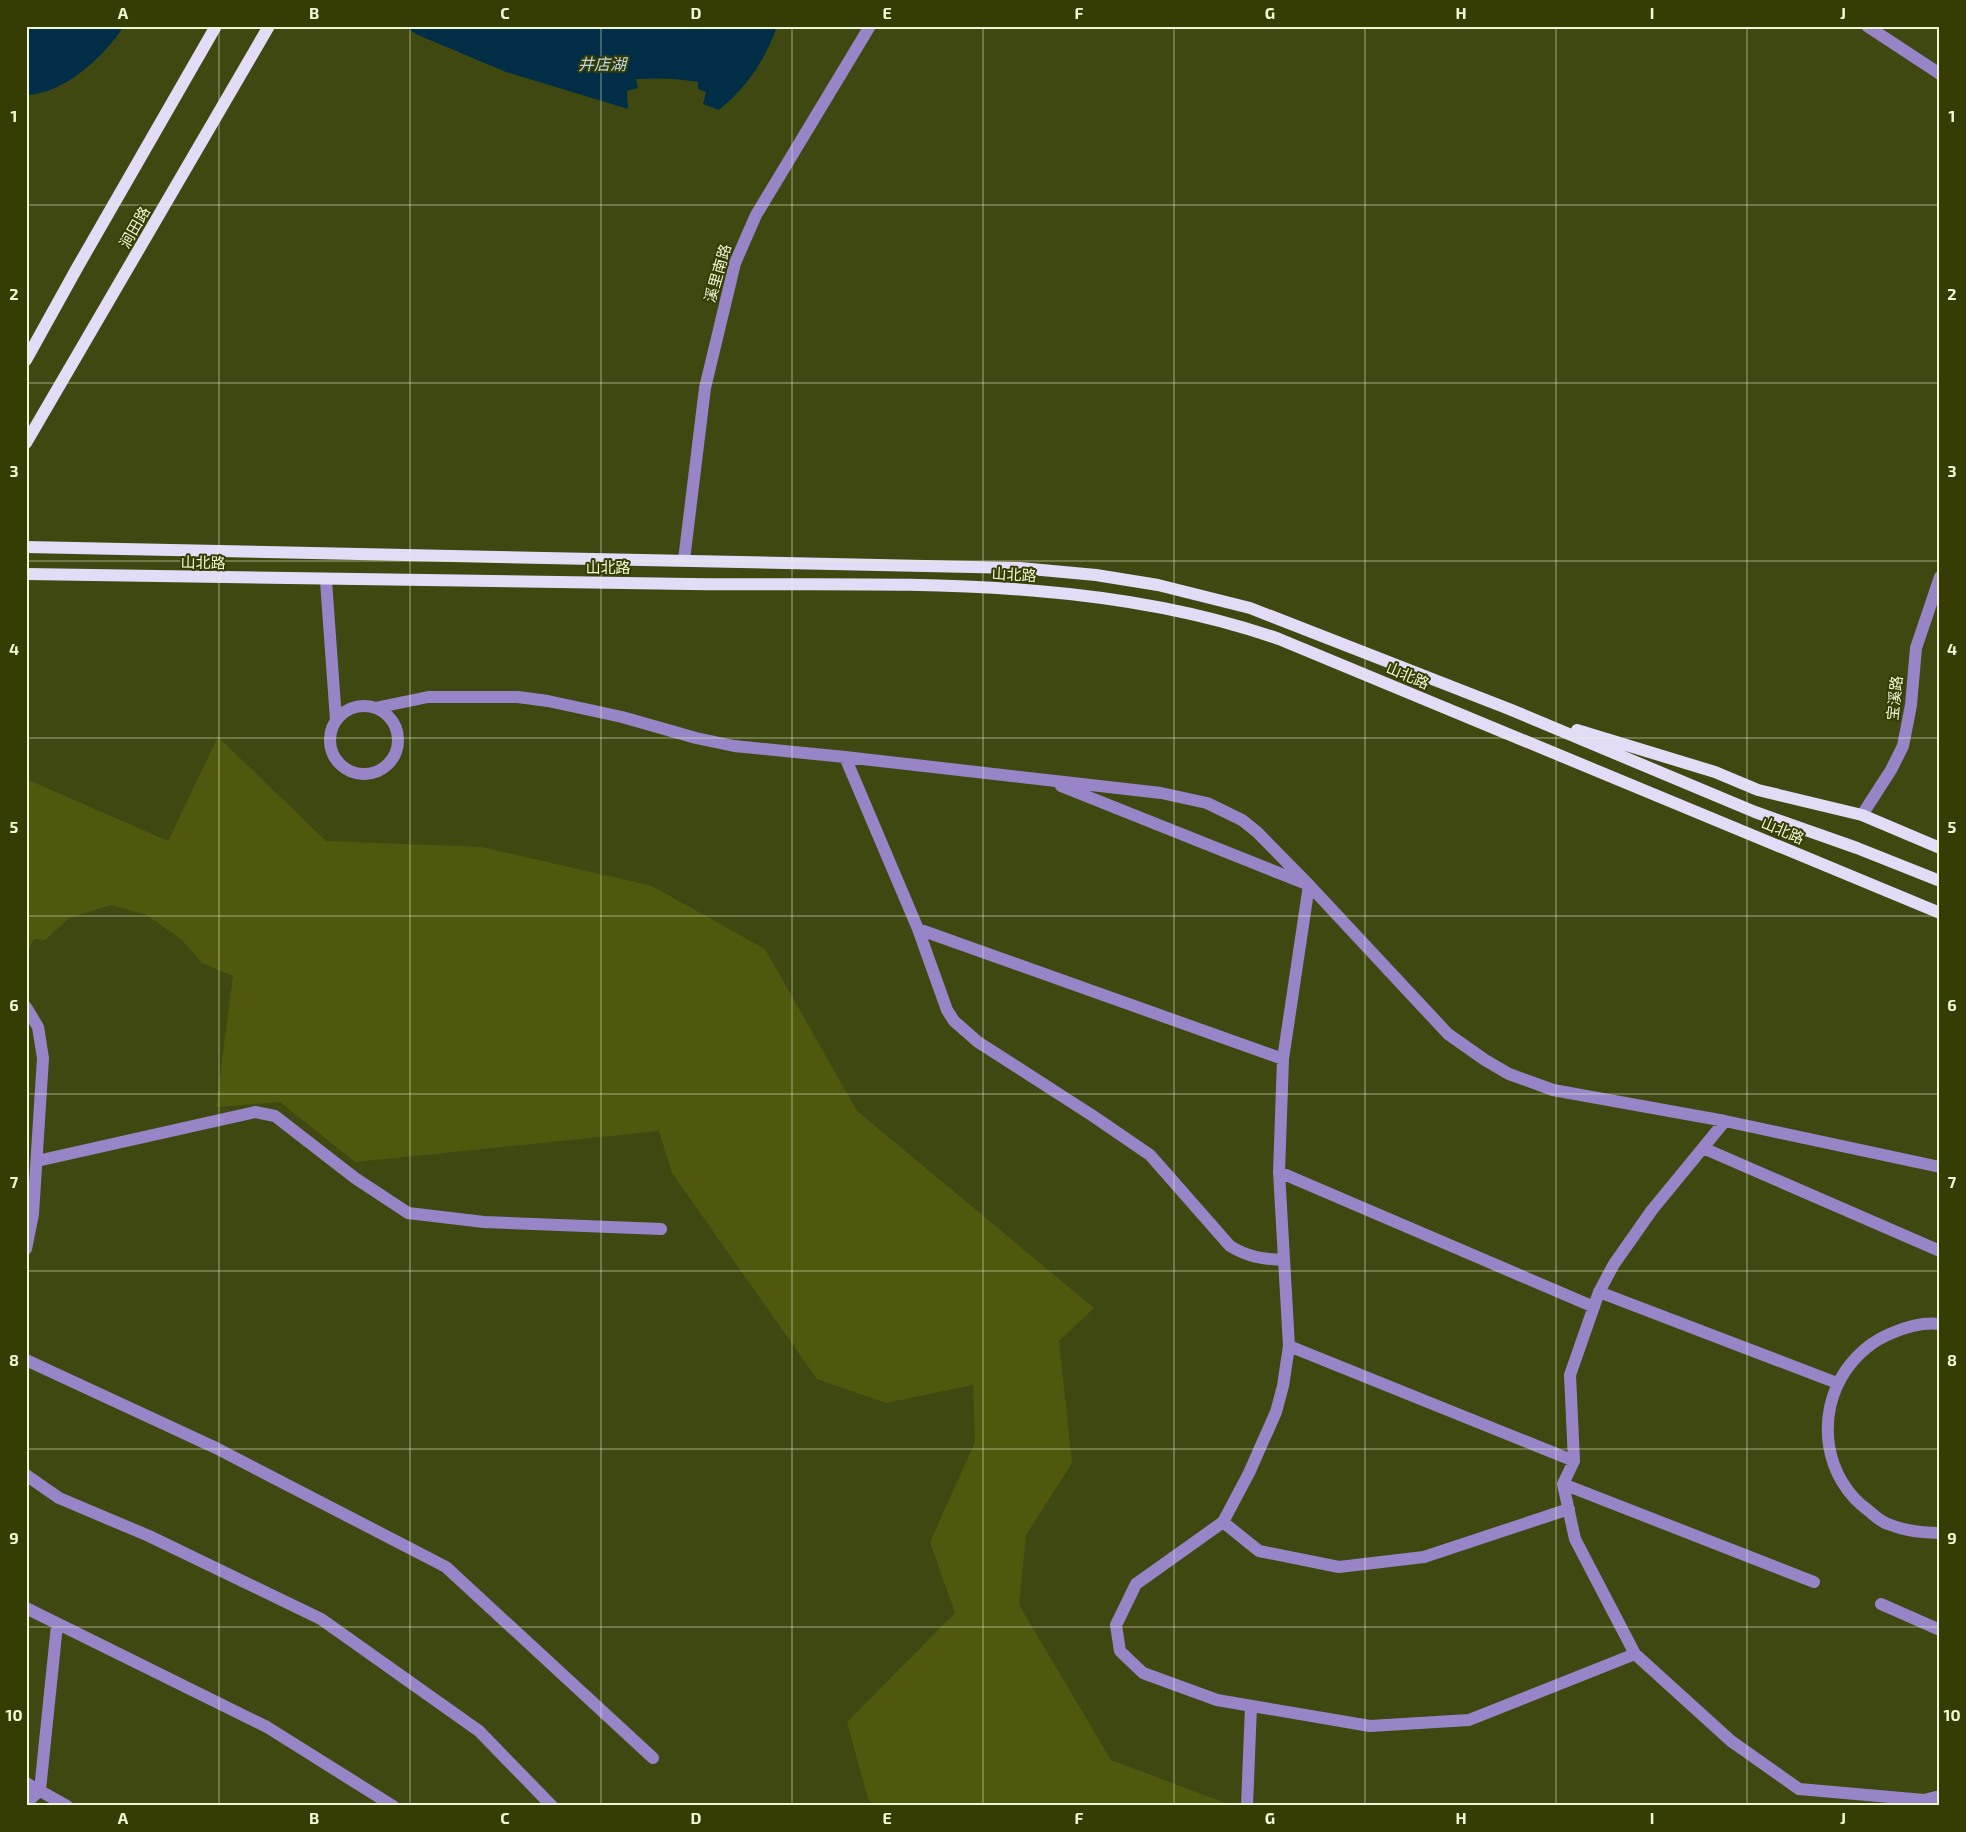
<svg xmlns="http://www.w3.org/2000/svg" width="1966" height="1832" viewBox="0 0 1966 1832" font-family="'Exo 2','Noto Sans SC',sans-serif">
	<rect width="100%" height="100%" fill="#404812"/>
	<path fill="#4f580c" d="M218,737L326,841L482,847L652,886L765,949L857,1111L1094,1308L1059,1341L1072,1463L1026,1535L1019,1605L1111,1760L1233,1806H877L868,1799L847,1722L955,1613L930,1542L975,1442L973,1385L886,1403L817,1379L672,1173L659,1131L355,1162L280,1102L216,1107L233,976L202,963L182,940L147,915L111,905L69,918L45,940L34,939L26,954V779L168,841Z"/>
	<path fill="#002e46" d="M26,26H124C104,57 64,94 26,95Z
		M403,26H777C765,61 747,87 719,110L703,104L706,92L698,89V82C677,78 657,78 636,79L638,88L627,91L628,109L506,72L418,35Z"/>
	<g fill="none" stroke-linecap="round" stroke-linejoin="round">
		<path stroke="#9885c8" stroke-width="12" d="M1867,26L1940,74
			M684,560L705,388L735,263L756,215L870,26
			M326,581L336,720
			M330 740a34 34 0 1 1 68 0a34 34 0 1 1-68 0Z
			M375,708L428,697H518L548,701L622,717L696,738L734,746L845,757L1161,793L1207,803L1242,820L1257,832L1309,885L1448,1034L1485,1060L1509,1074L1553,1090L1725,1121L1940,1167
			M845,757L918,929L947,1010L954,1021L978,1042L1093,1116L1150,1155L1230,1246C1248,1257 1262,1259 1283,1260
			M1061,786L1309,885L1283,1059L1279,1172L1289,1346L1283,1386L1276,1412L1249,1473L1223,1522L1136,1584L1116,1625L1120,1651L1143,1673L1217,1700L1370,1726L1469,1720L1635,1654
			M1862,815L1891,770L1903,746L1911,705L1916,648L1940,577
			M918,929L1283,1059
			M26,1007L38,1027L43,1058L33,1214L26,1249
			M1725,1121L1652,1210L1614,1264L1599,1292L1570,1375L1574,1461L1563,1484L1575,1539L1635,1654L1731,1741L1799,1789L1924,1800L1940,1796
			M1703,1148L1940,1251
			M37,1161L255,1112L275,1116L355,1178L408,1213L484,1222L661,1229
			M1279,1172L1594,1307
			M1599,1292L1837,1383
			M1940,1324C1924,1322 1906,1327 1892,1333C1872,1341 1858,1353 1846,1370C1815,1415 1824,1479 1869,1511C1875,1516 1881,1522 1888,1524C1905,1531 1921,1533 1940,1533
			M1289,1346L1574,1461
			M26,1360L216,1448L446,1567L653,1758
			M26,1475L59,1498L149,1536L321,1619L479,1731L552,1806
			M1563,1484L1814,1582
			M1223,1522L1259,1551L1339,1567L1424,1557L1569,1509
			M1881,1604L1940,1630
			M26,1608L267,1727L393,1806
			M26,1783L67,1806
			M26,1803L40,1790L57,1625
			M1247,1806L1251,1706"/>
		<path stroke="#e2dcf7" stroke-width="12" d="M26,360L77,268L216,26
			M26,443L269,26
			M26,547L1020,568L1096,575L1158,585L1250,608L1509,709L1755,812L1857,848L1940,881
			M26,574C248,579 469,582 690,584C886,586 1091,573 1279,639L1940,913
			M1577,730L1715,772L1758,790L1862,815L1940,848"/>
	</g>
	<path fill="none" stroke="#f0f7d4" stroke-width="1" stroke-opacity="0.55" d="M219,26V1806M410,26V1806M601,26V1806M792,26V1806M983,26V1806M1174,26V1806M1365,26V1806M1556,26V1806M1747,26V1806M26,205H1940M26,383H1940M26,561H1940M26,738H1940M26,916H1940M26,1094H1940M26,1271H1940M26,1449H1940M26,1627H1940"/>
	<g text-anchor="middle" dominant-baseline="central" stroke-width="4" stroke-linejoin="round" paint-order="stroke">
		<g font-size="15" fill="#f0f7d4" stroke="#363d04">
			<text transform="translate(134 227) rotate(-60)">涧田路</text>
			<text transform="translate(717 273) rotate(-74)">溪里南路</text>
			<text transform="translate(203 562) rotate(1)">山北路</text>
			<text x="608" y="567">山北路</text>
			<text transform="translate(1014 574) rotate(3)">山北路</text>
			<text transform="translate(1408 675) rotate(23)">山北路</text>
			<text transform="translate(1894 698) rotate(-84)">宝溪路</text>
			<text transform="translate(1783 830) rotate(23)">山北路</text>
		</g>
		<g font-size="16" font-style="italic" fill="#bdd8ea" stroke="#363d04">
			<text x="602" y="63">井店湖</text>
		</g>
	</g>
	<rect width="1966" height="1832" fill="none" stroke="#363d04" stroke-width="55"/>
	<rect x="28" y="28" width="1910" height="1776" fill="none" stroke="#f0f7d4" stroke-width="2"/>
	<g font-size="16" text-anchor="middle" font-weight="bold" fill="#f0f7d4">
		<text x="123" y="19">A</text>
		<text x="314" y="19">B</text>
		<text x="505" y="19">C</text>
		<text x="696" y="19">D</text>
		<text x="887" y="19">E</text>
		<text x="1079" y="19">F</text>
		<text x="1270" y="19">G</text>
		<text x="1461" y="19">H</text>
		<text x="1652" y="19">I</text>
		<text x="1843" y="19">J</text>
		<text x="14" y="122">1</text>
		<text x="1952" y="122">1</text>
		<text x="14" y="300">2</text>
		<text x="1952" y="300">2</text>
		<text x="14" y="477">3</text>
		<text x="1952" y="477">3</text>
		<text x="14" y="655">4</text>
		<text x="1952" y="655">4</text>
		<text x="14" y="833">5</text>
		<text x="1952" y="833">5</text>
		<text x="14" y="1011">6</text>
		<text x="1952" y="1011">6</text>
		<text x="14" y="1188">7</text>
		<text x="1952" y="1188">7</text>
		<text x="14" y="1366">8</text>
		<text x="1952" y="1366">8</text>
		<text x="14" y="1544">9</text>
		<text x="1952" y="1544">9</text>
		<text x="14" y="1721">10</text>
		<text x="1952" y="1721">10</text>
		<text x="123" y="1824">A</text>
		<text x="314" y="1824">B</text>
		<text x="505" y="1824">C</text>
		<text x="696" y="1824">D</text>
		<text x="887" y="1824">E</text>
		<text x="1079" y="1824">F</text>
		<text x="1270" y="1824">G</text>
		<text x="1461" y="1824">H</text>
		<text x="1652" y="1824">I</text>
		<text x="1843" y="1824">J</text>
	</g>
</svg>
